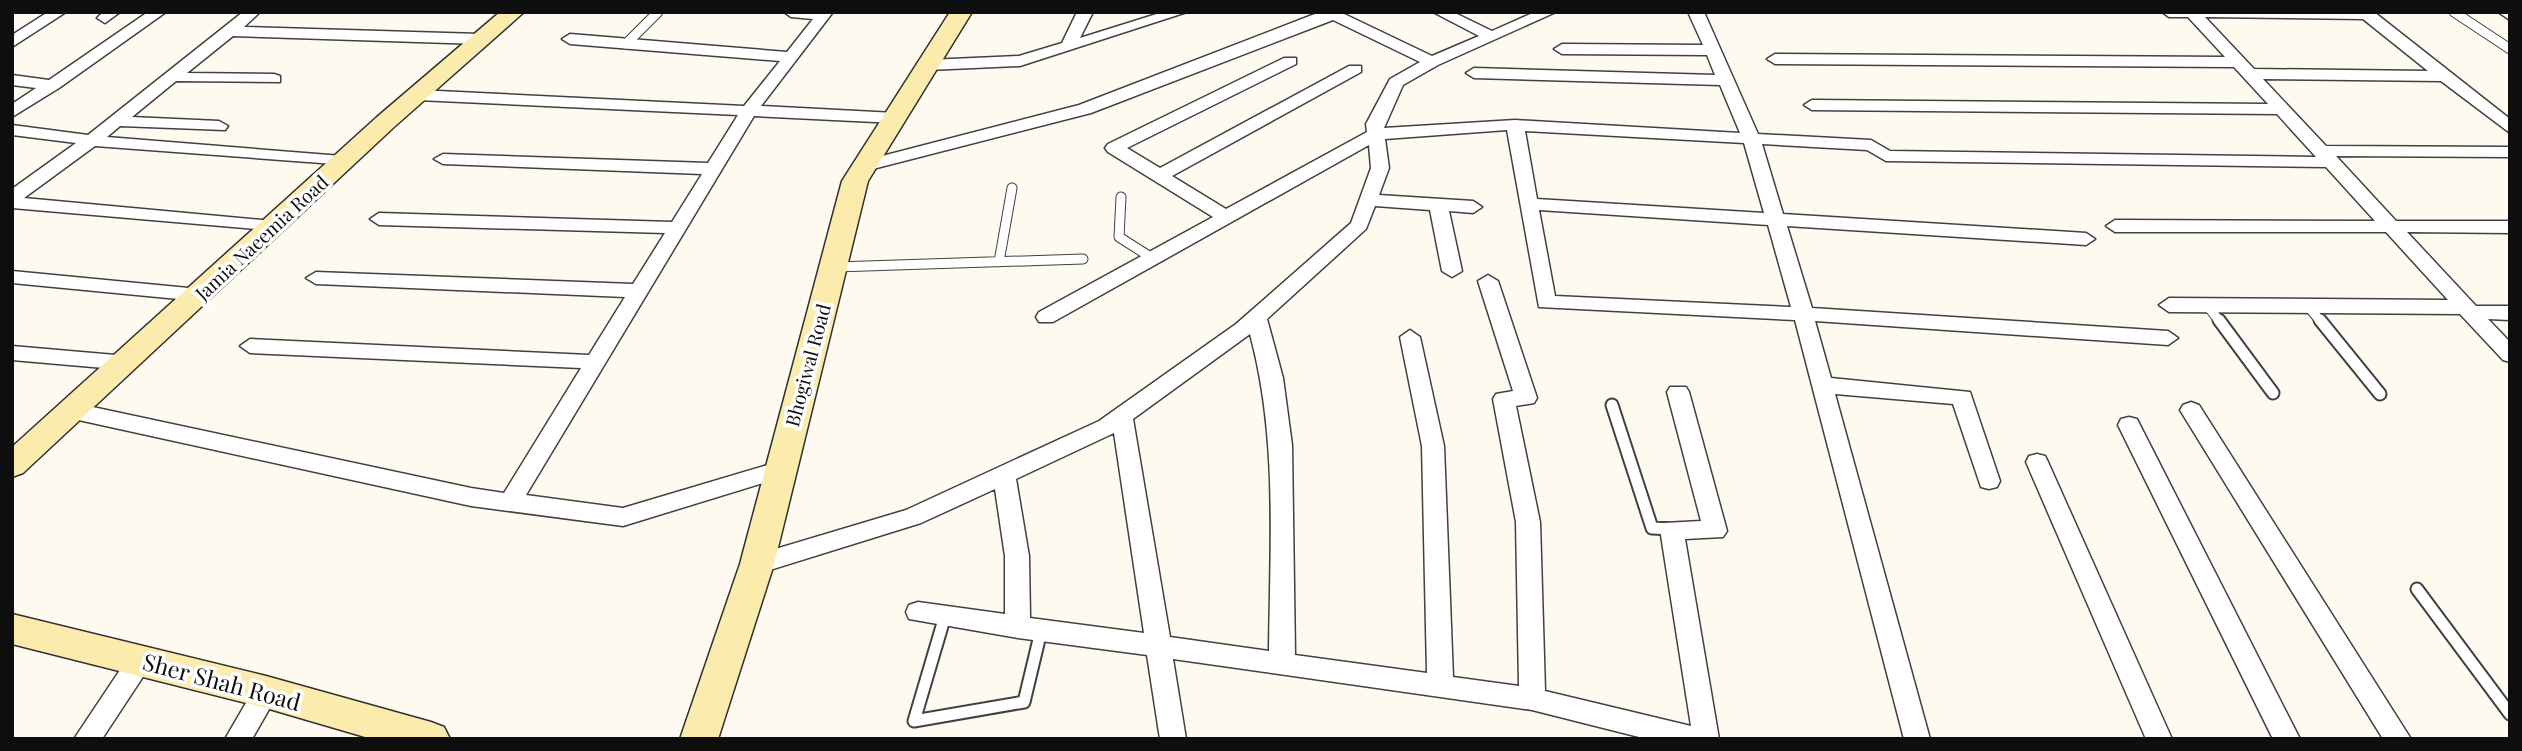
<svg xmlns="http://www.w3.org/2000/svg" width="2522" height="751" viewBox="0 0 2522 751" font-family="'Playfair Display',serif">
	<rect width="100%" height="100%" fill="#fefaef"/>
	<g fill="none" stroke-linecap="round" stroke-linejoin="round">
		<g stroke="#414141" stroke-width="11">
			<path id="lane-far1" d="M2454,12L2510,49
				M626,44L658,12
				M1121,197L1119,237L1152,258
				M999,262L1012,188
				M836,267L1083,259
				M2207,305L2220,322
				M2308,306L2321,322"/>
		</g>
		<g stroke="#414141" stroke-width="15">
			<path id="lane" d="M2219,320L2273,393
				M2320,320L2380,394
				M1612,405L1652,528L1672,529
				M2417,589L2510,714
				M945,616L914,721L1024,702L1041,631"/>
		</g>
		<g stroke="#414141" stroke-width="3">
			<path id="street" d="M48,12H66L12,47V35Z
				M103,12H120L105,23L97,18Z
				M148,12H166L59,88L12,117V104L36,88L12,85V75L49,80Z
				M243,12H260L244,27L480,34L488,39L480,44L233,36L187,73L274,74L280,76V82L176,81L132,117L219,121L228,126L225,130L120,126L107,137L342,156L351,161L348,165L95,146L24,198L272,221L281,227L279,231L12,208V189L76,143L12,135V125L88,135Z
				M784,12H833L761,106L895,113L903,118L895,123L754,116L526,495L623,508L781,461L789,463L792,469L789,475L623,526L471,506L74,419L66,416L63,411L66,406L74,403L471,488L504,493L581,368L250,353L240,346L250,339L589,355L625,297L316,284L306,278L316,272L633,284L665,233L379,225L370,219L379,213L672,222L702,174L443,164L434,159L443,154L708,163L738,115L418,100L410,95L418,90L744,106L780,61L570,44L562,39L570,34L787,52L813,19L791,17Z
				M1077,12H1093L1080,38L1163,12H1187L1020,66L928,70L920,65L928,60L1019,56L1062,43Z
				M1320,12H1340L1432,56L1479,36L1433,12H1453L1492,31L1535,12H1556L1438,65L1403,85L1384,128L1515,120L1740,133L1720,85L1474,78L1466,73L1474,68L1715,75L1707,55L1562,54L1554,49L1562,44L1703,45L1688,12H1704L1758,134L1871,140L1890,151L2316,157L2277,114L1812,110L1804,105L1812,100L2268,104L2234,67L1775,64L1767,59L1775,54L2225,57L2188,17H2169L2162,12H2374L2510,119V133L2441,81L2263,79L2326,146L2510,147V157L2336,156L2396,221H2510V233L2407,232L2476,306H2510V320L2488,319L2510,342V362L2503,360L2460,314L2169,312L2159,305L2169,298L2448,300L2386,232H2115L2106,226L2115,220L2375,221L2326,167L1886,161L1867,150L1762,144L1783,214L2086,233L2095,239L2086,245L1787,226L1812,308L2168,331L2178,338L2168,345L1815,321L1831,378L1970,392L2000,481L1997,487L1989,489L1981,487L1953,404L1835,394L1930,739H1904L1795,320L1539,307L1507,130L1385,139L1389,168L1379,195L1473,201L1482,207L1473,213L1449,211L1462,271L1452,277L1442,271L1430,210L1375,206L1366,229L1267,319L1283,378L1292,445L1295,655L1427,673L1422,446L1400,337L1410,330L1420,337L1444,446L1453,677L1519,686L1516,522L1493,399L1496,394L1513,391L1478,281L1488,275L1498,281L1537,398L1534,403L1516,406L1540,522L1545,691L1691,726L1660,529L1664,523L1701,521L1667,392L1670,387H1686L1689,392L1727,531L1723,537L1685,539L1719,739H1647L1532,710L1173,659L1186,739H1160L1147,655L1018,638L909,619L906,612L909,605L918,602L1005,614V556L995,489L921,523L757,574L749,571L745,564L749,557L906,510L1099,421L1236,324L1351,223L1371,168L1369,145L1053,322H1039L1036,317L1039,312L1213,217L1108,152L1105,148L1108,144L1284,58H1296V64L1127,148L1160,168L1349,66H1361V72L1172,176L1226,209L1367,132L1366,124L1390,79L1420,62L1333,20L1091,113L865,171L859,170L856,166L859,162L1079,105ZM2205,17L2363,19L2428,71L2254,69ZM1525,131L1744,143L1764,213L1537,199ZM1539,210L1768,225L1791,307L1555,296ZM1250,334C1278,437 1270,545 1269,651L1170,637L1133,419ZM1114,433L1144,633L1030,618L1029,556L1016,479Z
				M2498,12H2510V20Z
				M12,271L199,289L209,295L199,301L12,283Z
				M12,346L127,356L137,363L127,370L12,360Z
				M2191,402L2199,405L2411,739H2383L2180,410L2183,405Z
				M2129,417L2137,419L2140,425L2300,739H2273L2118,425L2121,419Z
				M2037,454L2045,456L2048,462L2172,739H2146L2026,462L2029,456Z
				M141,649L150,652L154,660L102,739H74L132,652Z
				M266,681L275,684L279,692L252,739H225L257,684Z"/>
		</g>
		<g stroke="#303030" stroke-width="3">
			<path id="secondary" d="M500,12H524L394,127L23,473L12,477V447L377,117Z
				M950,12H972L868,181L774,564L718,739H680L740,564L842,181Z
				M12,614L266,676L431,722L444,727L450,739H372L266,708L12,644Z"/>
		</g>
		<use href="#lane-far1" stroke="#fff" stroke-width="9"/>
		<use href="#lane" stroke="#fff" stroke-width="11"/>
		<use href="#street" fill="#fff" fill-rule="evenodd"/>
		<use href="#secondary" fill="#fbebad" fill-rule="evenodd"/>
	</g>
	<g text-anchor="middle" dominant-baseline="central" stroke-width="7" stroke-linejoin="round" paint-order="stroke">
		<g font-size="19" fill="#0e0e0e" stroke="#fff">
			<text transform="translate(261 237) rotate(-43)">Jamia Naeemia Road</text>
			<text transform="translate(807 365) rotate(-75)">Bhogiwal Road</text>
		</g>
		<g font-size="23" fill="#0e0e0e" stroke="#fff">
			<text transform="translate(222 681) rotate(15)">Sher Shah Road</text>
		</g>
	</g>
	<rect width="2522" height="751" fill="none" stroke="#0e0e0e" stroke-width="28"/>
</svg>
